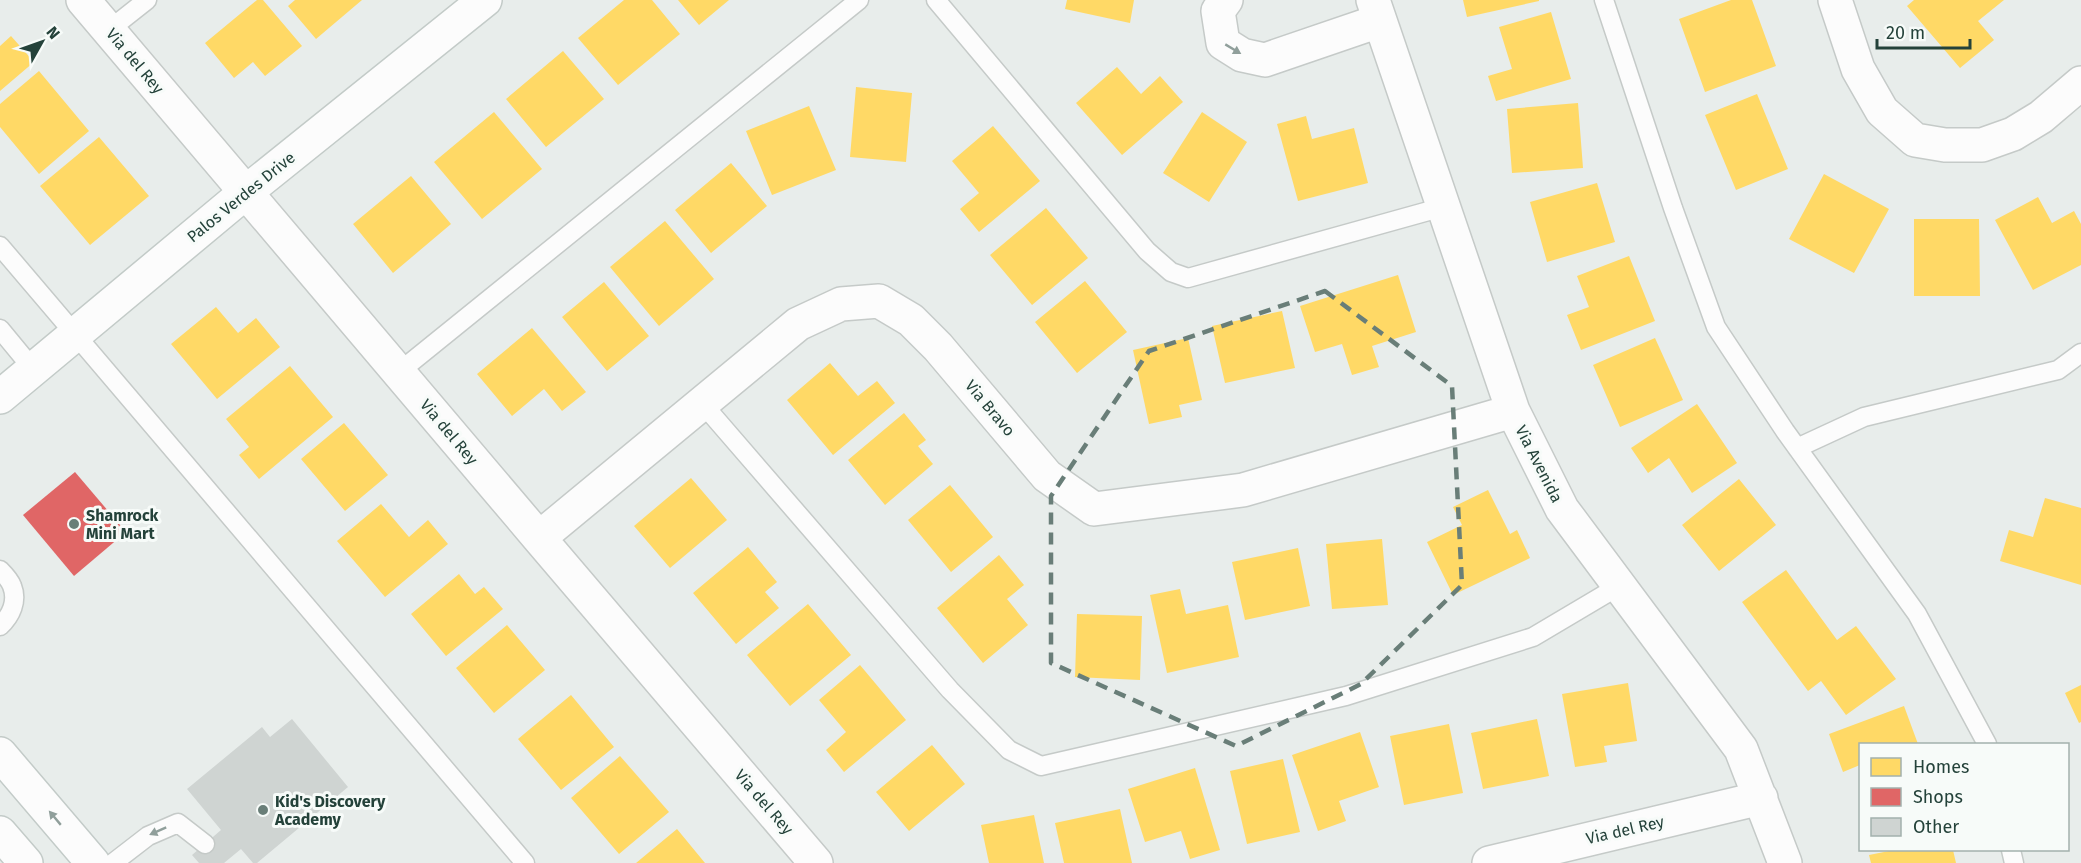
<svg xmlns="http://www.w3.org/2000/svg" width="2081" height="863" viewBox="0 0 2081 863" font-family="'Fira Sans',sans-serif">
	<rect width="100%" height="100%" fill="#e8edeb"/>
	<path fill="#ffd966" d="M257,0H263L302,46L265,76L253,62L234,78L205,43Z
		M295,0H362L316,39L288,6Z
		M624,0H652L680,34L618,85L578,38Z
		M678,0H729L699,25Z
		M1067,0H1134L1130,23L1065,9Z
		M1463,0H1539V1L1467,17Z
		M1731,0H1752L1776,66L1705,92L1679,19Z
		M1914,0H2004L1978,21L1994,40L1960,68L1907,6Z
		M1551,12L1571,79L1496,101L1488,76L1512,69L1499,27Z
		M11,36L34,62L0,91V46Z
		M563,51L604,99L546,147L506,99Z
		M1117,67L1141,94L1160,76L1183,102L1122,155L1076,103Z
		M39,71L89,131L39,174L0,127V104Z
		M856,87L912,93L906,162L850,157Z
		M1757,94L1788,169L1736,190L1705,115Z
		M1578,103L1583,168L1512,173L1507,109Z
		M809,106L836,170L772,195L746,131Z
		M494,112L542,169L482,219L434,162Z
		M1202,112L1247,142L1209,202L1163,173Z
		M1306,116L1312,139L1354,128L1368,183L1298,201L1277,124Z
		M993,126L1040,181L979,232L960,209L979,193L952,161Z
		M99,137L149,196L90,245L40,186Z
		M731,163L767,206L711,253L675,210Z
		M1824,174L1889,209L1854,273L1789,239Z
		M411,176L451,224L393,273L353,224Z
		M1597,183L1615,242L1547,262L1530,202Z
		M2038,197L2052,223L2074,211L2081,224V265L2033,290L1995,220Z
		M1046,208L1088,258L1032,305L990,255Z
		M1914,219H1979L1980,296H1914Z
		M665,221L714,279L659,326L610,267Z
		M1629,256L1655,321L1581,350L1567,315L1589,307L1577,276Z
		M1398,275L1416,332L1372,346L1379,367L1352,375L1342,344L1315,352L1300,306Z
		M1085,281L1127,332L1077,373L1035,322Z
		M604,282L649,336L607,371L562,317Z
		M216,307L238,333L256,318L280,347L217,399L171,344Z
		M1282,311L1295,368L1225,383L1212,326Z
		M532,328L586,392L562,411L544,389L512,416L477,374Z
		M1188,338L1202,400L1179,405L1182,417L1149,424L1133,350Z
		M1655,338L1683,400L1620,427L1593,365Z
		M830,363L858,396L877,381L895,403L833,455L787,400Z
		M290,366L333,417L259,479L239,455L249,447L226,419Z
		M1697,404L1737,463L1692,493L1669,458L1648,473L1631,448Z
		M904,413L926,440L918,446L933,464L885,505L848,460Z
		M344,423L388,475L345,511L301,459Z
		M691,478L727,520L670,568L634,526Z
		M1739,479L1776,525L1719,571L1682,525Z
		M950,485L993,537L951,572L908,520Z
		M1488,490L1510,534L1517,530L1530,558L1453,595L1427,542L1462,525L1453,507Z
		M2045,498L2081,508V585L2000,561L2009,530L2033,537Z
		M381,504L409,537L428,520L448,544L385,597L337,541Z
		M1382,539L1388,605L1332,609L1326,544Z
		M748,547L777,582L765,592L779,608L736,644L693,593Z
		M1298,548L1310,606L1245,620L1232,562Z
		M999,555L1024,585L1007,599L1028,625L983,663L937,608Z
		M1786,570L1837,640L1856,626L1896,679L1846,715L1821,681L1808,691L1742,602Z
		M459,574L475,594L484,587L503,609L446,656L411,614Z
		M1180,589L1186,614L1228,605L1239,657L1167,673L1150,595Z
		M808,604L851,655L790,706L747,655Z
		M1077,614L1142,616L1140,680L1075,677Z
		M507,625L545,670L494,713L456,668Z
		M860,665L906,720L844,772L826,750L846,732L819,700Z
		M1628,683L1637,741L1604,746L1607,762L1575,767L1562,694Z
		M2081,685V722L2079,723L2065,693Z
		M571,695L614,747L561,790L518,739Z
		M1904,706L1918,744H1860V765L1843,772L1829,734Z
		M1537,719L1549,776L1483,789L1471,733Z
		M1449,724L1463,793L1404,805L1390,736Z
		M1360,732L1379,787L1339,801L1346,821L1318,831L1292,755Z
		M932,745L965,784L909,831L876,792Z
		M620,756L669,812L619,854L571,798Z
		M1283,759L1300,832L1247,844L1230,771Z
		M1195,768L1220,850L1190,859L1181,831L1145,842L1128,789Z
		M1120,809L1132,863H1064L1055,823Z
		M1034,815L1044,863H989L981,825Z
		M677,829L705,863H636Z
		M1894,850H1953L1956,863H1871L1869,855Z"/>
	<path fill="#e06666" d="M75,472L126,532L74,576L23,515Z"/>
	<path fill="#cfd4d2" d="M292,719L348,787L257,863H253L241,849L224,863H199L192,855L221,830L187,789L262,727L270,737Z"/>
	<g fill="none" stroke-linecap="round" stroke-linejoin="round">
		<g stroke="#c5cac8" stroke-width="21">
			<path id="lane" d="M936,0L1147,251L1171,272L1188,278L1443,207
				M1604,0L1673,208L1716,327L1785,431L1917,614L1987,744
				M109,30L147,0
				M0,246L525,863
				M0,329L33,369
				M399,372L859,0
				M702,403L950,690L1009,750L1041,766L1346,696L1533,637L1619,586
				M1797,448L1864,417L2058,370L2081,353
				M0,570C4,574 10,580 12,586C18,601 11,616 0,626
				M2011,850L2014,863
				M113,863L148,836L178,823L205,844"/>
		</g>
		<g stroke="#c5cac8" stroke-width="36">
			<path id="street" d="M83,0L539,538L816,863
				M1226,0L1218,11L1223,43L1242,55L1265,60L1379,21
				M1373,0L1513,411L1562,509L1741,749L1785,863
				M1835,0L1858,69L1882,111L1915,140L1945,145H1982L2013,134L2041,117L2081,83
				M539,538L798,324L841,304L879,301L911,320L938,347L1047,476L1094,509L1243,490L1513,411
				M1489,863L1761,798"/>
		</g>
		<g stroke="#c3cbc8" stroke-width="36">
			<path id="secondary" d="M0,397L246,192L485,0
				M0,754L93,863
				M0,833L26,863"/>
		</g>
		<use href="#lane" stroke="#fcfcfc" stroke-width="18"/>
		<use href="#street" stroke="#fcfcfc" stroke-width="33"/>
		<use href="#secondary" stroke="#fcfcfc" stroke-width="33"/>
	</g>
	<defs><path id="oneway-solid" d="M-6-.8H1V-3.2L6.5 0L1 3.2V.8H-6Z" transform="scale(1.5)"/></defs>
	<g fill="#909f9b">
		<use href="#oneway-solid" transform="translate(1233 49) rotate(31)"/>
		<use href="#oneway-solid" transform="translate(55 818) rotate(-130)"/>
		<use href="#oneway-solid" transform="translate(158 831) rotate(156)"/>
	</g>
	<path fill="none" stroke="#697e78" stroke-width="4.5" stroke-dasharray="12 8" stroke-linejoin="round" d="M1325,291L1452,386L1462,585L1361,684L1236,746L1051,663V496L1149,351Z"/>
	<g fill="#697e78" stroke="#f7fbf9" stroke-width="2">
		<circle cx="74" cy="524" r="6"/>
		<circle cx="263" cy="810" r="6"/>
	</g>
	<g text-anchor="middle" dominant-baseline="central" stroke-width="6" stroke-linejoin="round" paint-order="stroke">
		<g font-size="16" fill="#24423a" stroke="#f7fbf9">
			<text transform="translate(135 61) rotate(50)">Via del Rey</text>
			<text transform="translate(241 197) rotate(-39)">Palos Verdes Drive</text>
			<text transform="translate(990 408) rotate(50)">Via Bravo</text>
			<text transform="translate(449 432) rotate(50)">Via del Rey</text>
			<text transform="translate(1539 464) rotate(63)">Via Avenida</text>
			<text transform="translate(764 802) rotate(49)">Via del Rey</text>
			<text transform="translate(1625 830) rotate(-13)">Via del Rey</text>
		</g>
		<g font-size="16" font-weight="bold" fill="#24423a" stroke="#f7fbf9" text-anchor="start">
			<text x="86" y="515">Shamrock<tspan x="86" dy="18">Mini Mart</tspan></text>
			<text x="275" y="801">Kid's Discovery<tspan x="275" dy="18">Academy</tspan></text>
		</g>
	</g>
	<rect x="1859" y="743" width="210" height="108" fill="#f7fbf9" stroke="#a3b1ad" stroke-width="1.5"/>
	<rect x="1871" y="758" width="30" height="18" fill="#ffd966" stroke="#a3b1ad" stroke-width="1.5"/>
	<text x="1913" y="773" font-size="18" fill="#24423a">Homes</text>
	<rect x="1871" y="788" width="30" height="18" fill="#e06666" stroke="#a3b1ad" stroke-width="1.5"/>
	<text x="1913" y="803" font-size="18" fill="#24423a">Shops</text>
	<rect x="1871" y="818" width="30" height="18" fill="#cfd4d2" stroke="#a3b1ad" stroke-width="1.5"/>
	<text x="1913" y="833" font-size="18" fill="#24423a">Other</text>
	<g transform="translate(42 42) rotate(50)" stroke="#f7fbf9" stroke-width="4.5" paint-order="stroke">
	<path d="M0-4.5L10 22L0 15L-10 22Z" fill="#24423a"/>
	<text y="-9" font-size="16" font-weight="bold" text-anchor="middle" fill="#24423a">N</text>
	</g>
	<path d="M1877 39v9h93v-9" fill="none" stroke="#24423a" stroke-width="3"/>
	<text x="1886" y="39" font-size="18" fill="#24423a" stroke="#f7fbf9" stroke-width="4.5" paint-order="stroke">20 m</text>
</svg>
